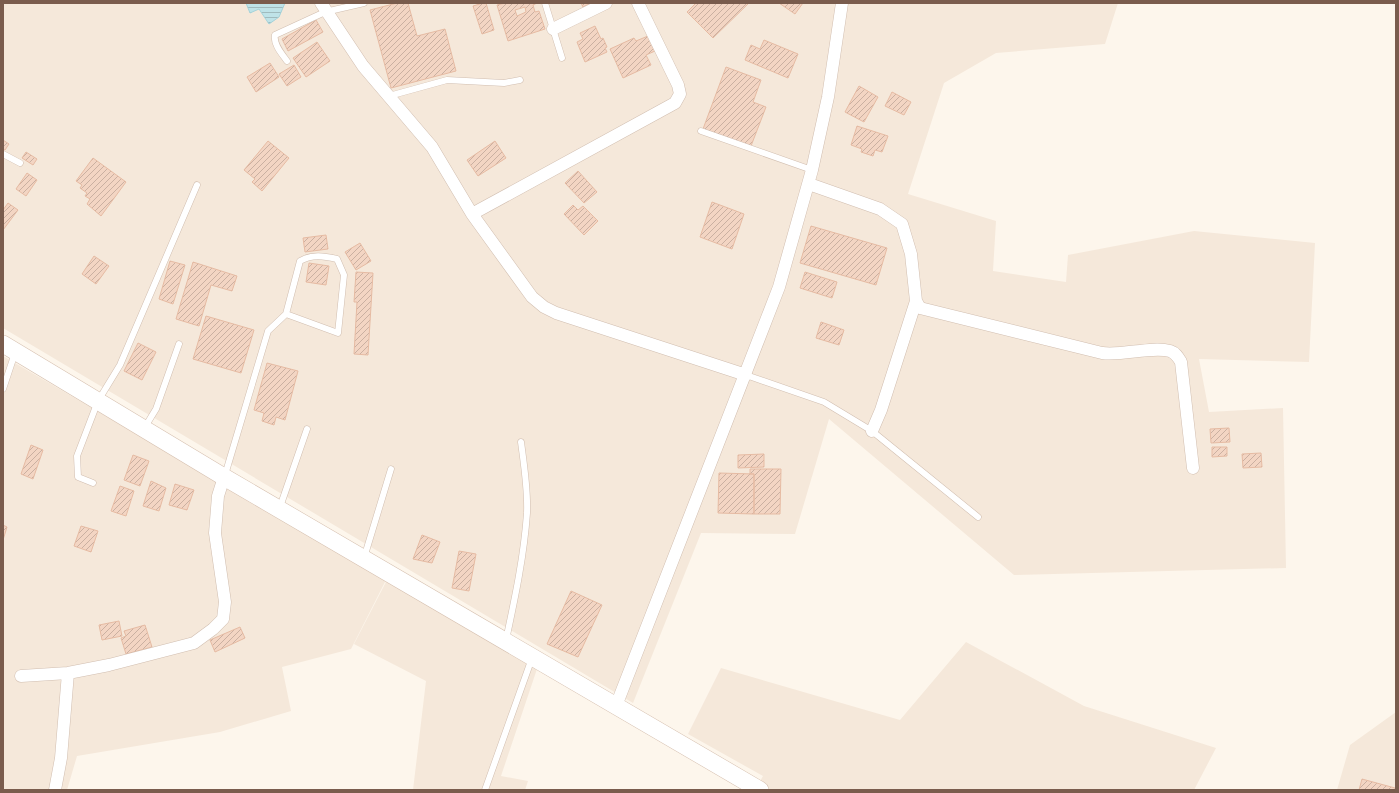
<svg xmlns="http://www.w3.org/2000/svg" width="1399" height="793" viewBox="0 0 1399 793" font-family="Figtree,sans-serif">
	<defs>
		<pattern id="water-rules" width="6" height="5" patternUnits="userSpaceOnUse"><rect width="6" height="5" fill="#bfe3e8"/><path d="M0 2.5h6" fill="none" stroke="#a0bbbe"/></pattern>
		<pattern id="building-hatch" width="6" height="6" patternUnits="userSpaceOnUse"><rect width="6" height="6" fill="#f3d5c3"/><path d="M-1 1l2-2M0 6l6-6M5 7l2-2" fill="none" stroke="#cab0a1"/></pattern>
	</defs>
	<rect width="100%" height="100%" fill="#fdf6ec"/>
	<path fill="#f5e8da" d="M3,3H1118L1105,44L996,53L944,83L908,194L996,221L993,271L1066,282L1068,255L1194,231L1315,243L1309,362L1199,359L1209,412L1283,408L1286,568L1014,575L829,419L795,534L701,533L633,703L3,328Z
		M3,356L386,580L351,649L282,667L291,711L220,732L77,756L67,790H3Z
		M387,580L537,669L501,776L528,781L525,790H413L426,681L354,644Z
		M966,642L1084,706L1216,748L1194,790H755L763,776L688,734L721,668L900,720Z
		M1396,712V790H1337L1350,745Z"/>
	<path fill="url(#water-rules)" stroke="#a5d3da" d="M246,3H285L279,17L269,24L259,9L250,13Z"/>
	<path fill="url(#building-hatch)" stroke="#e6bba3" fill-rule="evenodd" d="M397,3H408L417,36L445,29L456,71L391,88L370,10Z
		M483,3H486L494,30L482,34L473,6Z
		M505,3H537L533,5L535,12L539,11L545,29L508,41L497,5ZM525,7L526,12L517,16L515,10Z
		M581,3H591L583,7Z
		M696,3H749L713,38L687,12Z
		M779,3H803L795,14Z
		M316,20L323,32L288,51L282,39Z
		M595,26L601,39L603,38L607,47L605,48L607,52L585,62L577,42L583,39L580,33Z
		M648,36L655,51L646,55L651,65L623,78L610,49L634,38L636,41Z
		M764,40L798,54L788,78L745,60L751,45L760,49Z
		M317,42L330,61L306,77L293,58Z
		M270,63L279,77L256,92L247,77Z
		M294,65L301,77L287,86L279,74Z
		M726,67L761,80L753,102L766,107L751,146L703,129Z
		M859,86L878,97L864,122L845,112Z
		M892,92L911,102L904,115L885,106Z
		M857,126L888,136L882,152L875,150L873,156L861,152L862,149L851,145Z
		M3,140L9,144L5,150L3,149Z
		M268,141L289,158L262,191L252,182L255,179L244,170Z
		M495,141L506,158L478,176L467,160Z
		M26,152L37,159L33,165L22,158Z
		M93,158L126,182L101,216L87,204L90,199L85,196L87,193L80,188L82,185L76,181Z
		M578,171L597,192L584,203L565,183Z
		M27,173L37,180L26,196L16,189Z
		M712,202L744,214L732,249L700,237Z
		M8,203L18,210L3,230V210Z
		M573,205L578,210L583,206L598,221L584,235L564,214Z
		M811,226L887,248L876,285L800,263Z
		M326,235L328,249L305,252L303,238Z
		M360,243L371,261L356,270L345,252Z
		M94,256L109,266L96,284L82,274Z
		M170,261L185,265L173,304L159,299Z
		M193,262L237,276L232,291L211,285L199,326L176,319Z
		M309,263L329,266L326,285L306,282Z
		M356,272L373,273L368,355L354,354L357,302H354Z
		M805,272L837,282L832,298L800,288Z
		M206,316L254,330L241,373L193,359Z
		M821,322L844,330L839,345L816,338Z
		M138,343L156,352L142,380L124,371Z
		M267,363L298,371L285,420L276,417L274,425L262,421L264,413L254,410Z
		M1229,428L1230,442L1211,443L1210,429Z
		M31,445L43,450L33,479L21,474Z
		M1212,447H1227V456L1212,457Z
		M1261,453L1262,467L1243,468L1242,454Z
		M764,454V467L738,468V455Z
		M133,455L149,461L140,486L124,480Z
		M750,469H781L780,514H754V474H750Z
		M719,473L754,474V514L718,513Z
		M151,481L166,488L159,511L143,506Z
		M175,484L194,490L187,510L169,505Z
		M120,486L134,491L126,516L111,511Z
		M3,525L7,527L3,540Z
		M81,526L98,531L91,552L74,546Z
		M422,535L440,542L432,563L413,559Z
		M459,551L476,554L469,591L452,588Z
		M571,591L602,605L578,657L547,644Z
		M119,621L122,636L102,640L99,625Z
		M145,625L152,647L126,654L121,638L126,636L124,631Z
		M240,627L245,638L215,652L210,640Z
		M1362,779L1395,788V790H1359Z"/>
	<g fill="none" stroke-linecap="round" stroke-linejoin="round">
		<g stroke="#d1beb0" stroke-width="7">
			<path id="lane" d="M545,3L562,58
				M287,61C282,54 273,44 275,35L325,12L364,3
				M389,96L447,80L504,83L520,80
				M701,131L812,170
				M3,154L20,163
				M746,375L824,402L872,431L978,517
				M3,389L15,353
				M145,427L156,409L179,344
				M225,475L268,331L286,314L338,333L344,275L337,259C324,256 312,254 300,261L286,314
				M93,483L78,477L77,456L98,401L120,365L197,185
				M280,507L307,429
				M364,558L391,469
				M506,640C515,598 524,556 527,513C528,489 524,465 521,442
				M485,790L532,658"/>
		</g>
		<g stroke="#d1beb0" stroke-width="13">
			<path id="street" d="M321,3L363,66L432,147L472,214L532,297L544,307L556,313L746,375
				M553,29L606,3
				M809,184L880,209L902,224L911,254L916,301L920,308L1102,353C1122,356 1152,346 1170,351C1176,353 1178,357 1181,362L1193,468
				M472,214L675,103L680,94L678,85L638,3
				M872,431L881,410L916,301
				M21,676L68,673L109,665L194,643L213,629L223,619L225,602L215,533L218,496L224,477
				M616,706L779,287L812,170L828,97L842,3
				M55,790L61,758L68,673"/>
		</g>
		<g stroke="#d6c0b0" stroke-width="18">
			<path id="secondary" d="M3,344L224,477L760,790"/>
		</g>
		<use href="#lane" stroke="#fff" stroke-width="6"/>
		<use href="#street" stroke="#fff" stroke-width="12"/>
		<use href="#secondary" stroke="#fff" stroke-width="17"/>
	</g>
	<rect width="1399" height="793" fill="none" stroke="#7a5c4d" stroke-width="8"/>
</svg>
